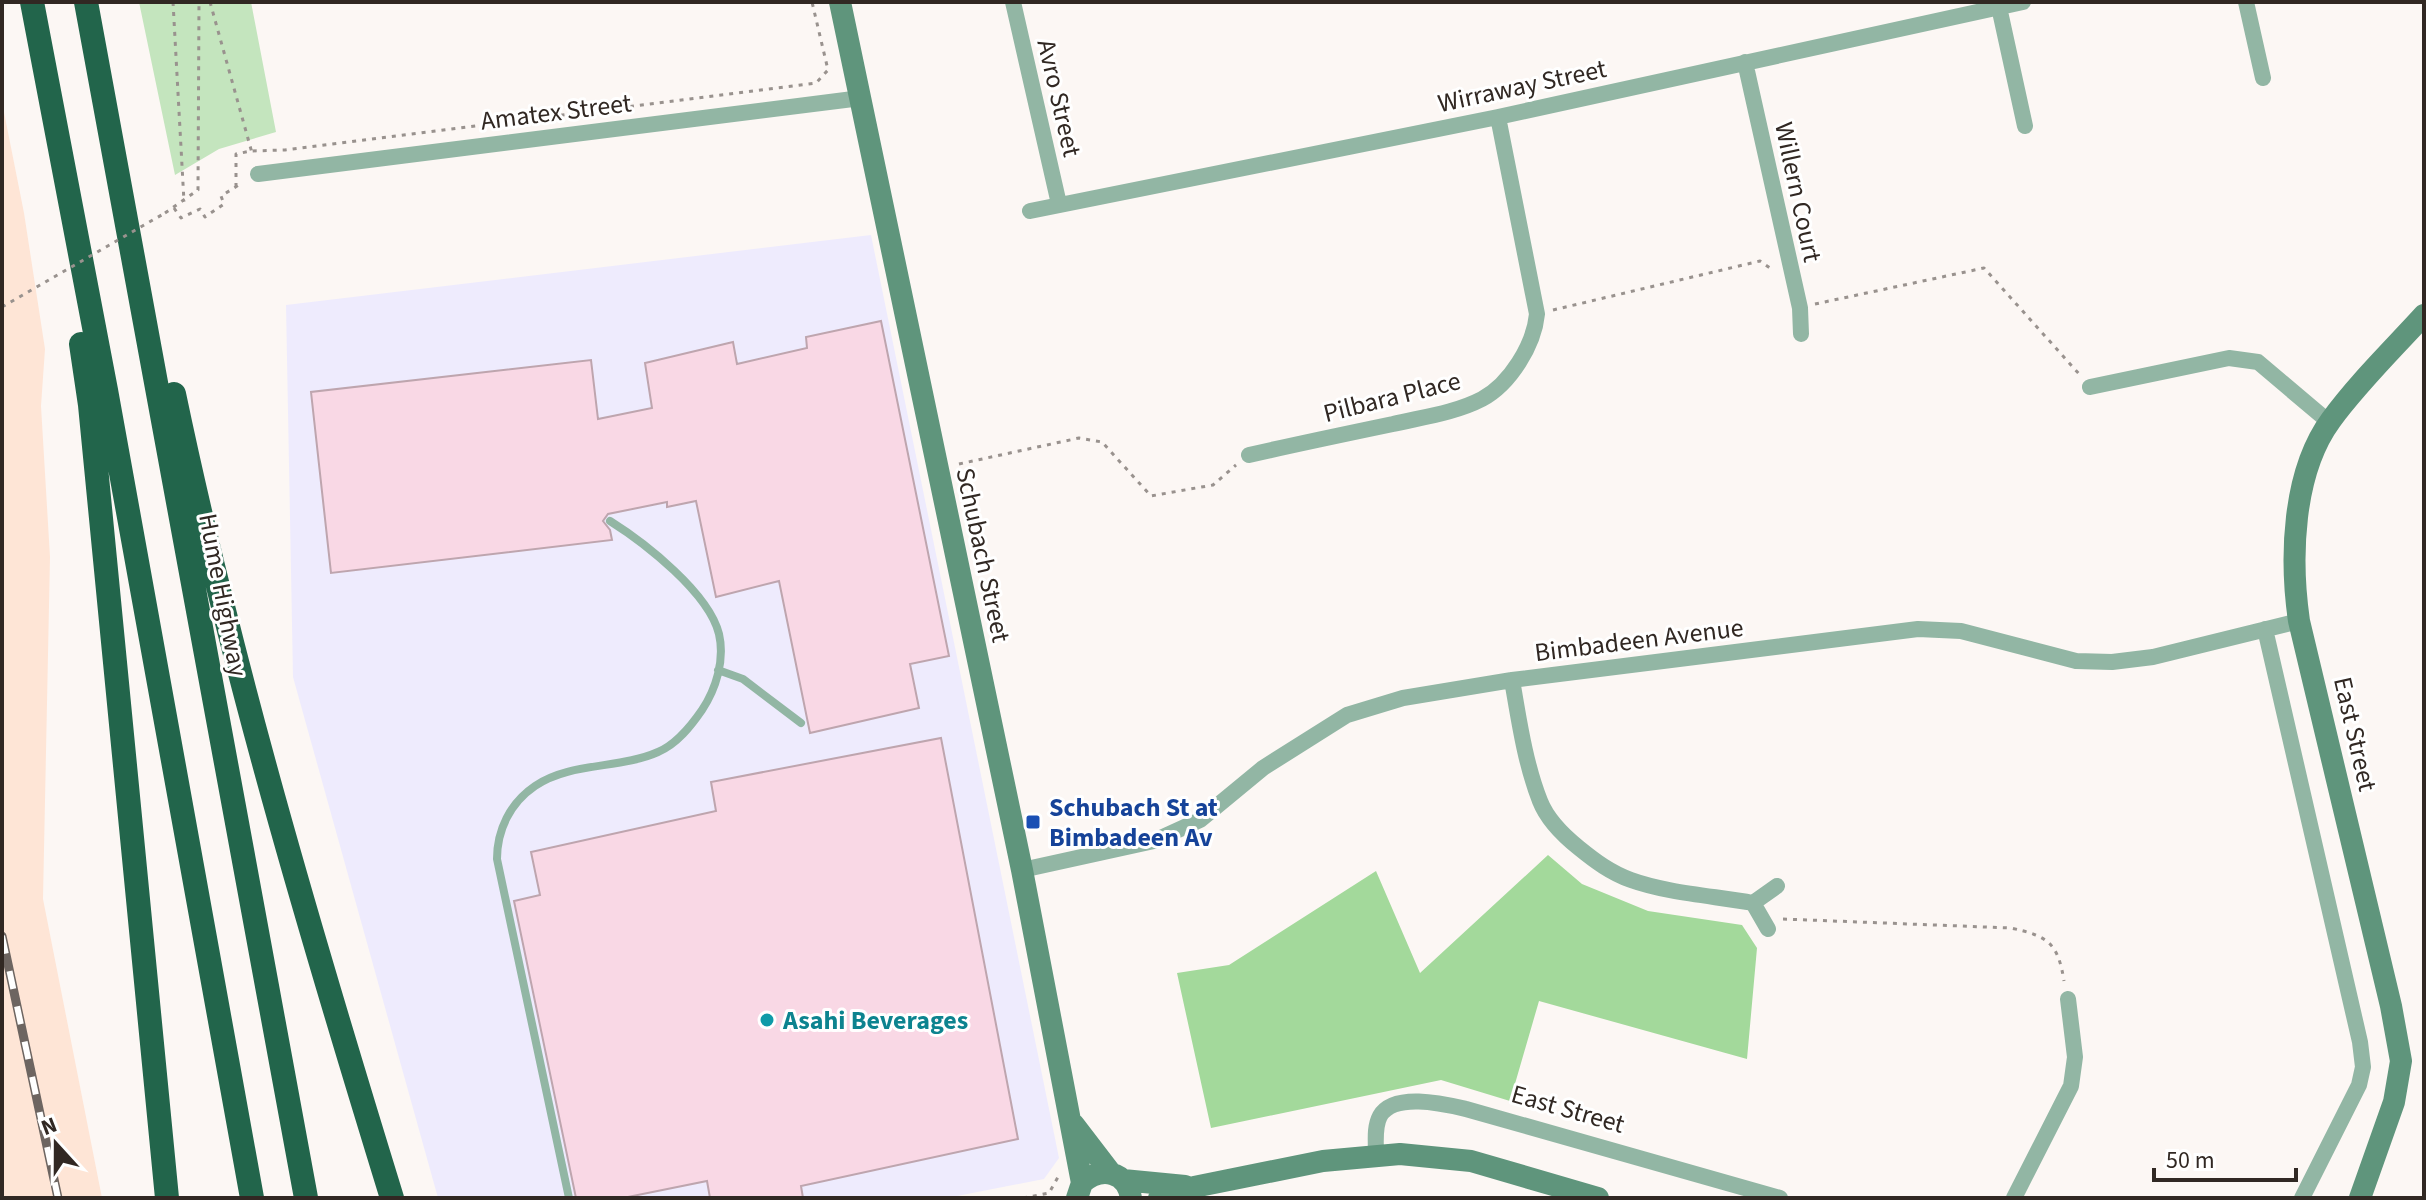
<svg xmlns="http://www.w3.org/2000/svg" width="2426" height="1200" viewBox="0 0 2426 1200" font-family="'Source Sans 3',sans-serif">
	<rect width="100%" height="100%" fill="#fcf7f4"/>
	<path fill="#eeebfd" d="M871,235L1059,1158L1044,1179L947,1198H438L293,677L286,305Z"/>
	<path fill="#fee5d6" d="M2,102L24,213L45,349L41,406L50,557L43,899L102,1198H2Z"/>
	<path fill="#c4e5be" d="M139,2H251L276,132L219,149L175,175Z"/>
	<path fill="#a3d99b" d="M1548,855L1582,884L1648,911L1742,925L1757,948L1747,1059L1539,1001L1510,1101L1441,1080L1211,1128L1177,973L1229,965L1376,871L1420,973Z"/>
	<path fill="#f9d8e5" stroke="#bea5ae" stroke-width="2" d="M881,321L949,656L910,664L919,708L810,733L779,581L716,597L696,501L667,507V502L608,514L603,521L610,530L612,540L331,573L311,392L591,360L598,419L652,408L645,363L733,342L737,364L807,348L806,337Z
		M941,738L1018,1139L801,1186L803,1198H710L707,1181L623,1198H576L514,901L540,895L531,852L716,811L711,782Z"/>
	<g fill="none" stroke-linecap="round" stroke-linejoin="round">
		<path stroke="#99928e" stroke-width="3" stroke-dasharray="4 6" stroke-linecap="butt" d="M173,2L184,202
			M210,2L252,153
			M236,187V154L251,151L285,150L816,83L828,70L812,2
			M174,208L181,218L200,209L205,217L224,204L221,196L242,183
			M165,213L198,190L199,2
			M1815,304L1984,268L2080,375
			M1553,310L1760,261L1773,270
			M959,464L1079,438L1102,442L1151,496L1213,485L1236,465
			M1783,919L2011,928C2048,936 2058,943 2064,981
			M1023,1198L1049,1193L1058,1177"/>
		<path stroke="#92b6a4" stroke-width="8" d="M718,670L743,679L801,723
			M569,1198L497,859C497,830 510,803 535,786C570,762 620,769 658,752C677,744 691,726 702,710C716,689 725,660 719,634C709,593 645,543 610,521"/>
		<path stroke="#92b6a4" stroke-width="16" d="M1013,2L1059,204
			M2246,2L2263,78
			M1999,7L2025,126
			M1745,62L1800,308L1801,334
			M258,174L861,98
			M1030,211L1498,117L2023,2
			M2090,387L2229,358L2258,362L2329,422
			M1249,455C1297,444 1345,434 1393,424C1423,417 1455,413 1482,399C1510,384 1534,345 1537,314L1498,117
			M2265,629L2360,1042L2363,1067L2359,1085L2302,1198
			M1512,680C1519,720 1525,763 1540,801C1547,819 1564,836 1579,848C1595,861 1611,873 1631,880C1667,893 1714,896 1753,903L1777,886
			M1022,870L1154,841L1200,820L1263,768L1347,715L1403,698L1512,680L1918,629L1961,631L2076,661L2112,662L2153,657L2299,621
			M1753,903L1768,929
			M1376,1154C1376,1142 1374,1127 1380,1116C1394,1092 1444,1104 1466,1109L1780,1198
			M2014,1198L2071,1086L2075,1057L2068,999"/>
		<path stroke="#5f957c" stroke-width="22" d="M840,2L1022,870L1082,1183
			M1074,1125L1110,1172
			M1123,1180L1185,1186
			M1077,1198L1082,1183C1101,1166 1127,1171 1131,1198
			M1159,1198L1194,1187L1323,1161L1400,1154L1471,1161L1598,1198
			M2360,1198L2394,1102L2401,1061L2391,1006L2299,621C2290,559 2292,473 2331,420C2358,383 2393,349 2424,315"/>
		<path stroke="#22654b" stroke-width="24" d="M32,2L106,390L252,1198
			M86,2L306,1198
			M81,344L90,405L167,1198
			M174,394C231,666 310,932 392,1198"/>
		<g stroke="#6d6561" stroke-width="9">
			<path id="rail" d="M2,936L58,1198"/>
		</g>
		<use href="#rail" stroke="#fff" stroke-width="6" stroke-dasharray="18" stroke-linecap="butt"/>
		<path stroke="#99928e" stroke-width="3" stroke-dasharray="4 6" stroke-linecap="butt" d="M2,307L165,213"/>
	</g>
	<rect fill="#1a4fb4" stroke="#fff" stroke-width="3" x="1025" y="814" width="16" height="16" rx="4"/>
	<circle fill="#0f9aa8" stroke="#fff" stroke-width="3" cx="767" cy="1020" r="8"/>
	<g text-anchor="middle" dominant-baseline="central" stroke-width="6" stroke-linejoin="round" paint-order="stroke">
		<g font-size="26" fill="#312823" stroke="#fff">
			<text transform="translate(1522 86) rotate(-12)">Wirraway Street</text>
			<text transform="translate(1059 98) rotate(77)">Avro Street</text>
			<text transform="translate(556 112) rotate(-7)">Amatex Street</text>
			<text transform="translate(1798 192) rotate(78)">Willern Court</text>
			<text transform="translate(1392 397) rotate(-14)">Pilbara Place</text>
			<text transform="translate(983 555) rotate(78)">Schubach Street</text>
			<text transform="translate(223 595) rotate(79)">Hume Highway</text>
			<text transform="translate(1639 640) rotate(-7)">Bimbadeen Avenue</text>
			<text transform="translate(2355 734) rotate(77)">East Street</text>
			<text transform="translate(1568 1109) rotate(16)">East Street</text>
		</g>
		<g font-size="26" font-weight="bold" fill="#164399" stroke="#fff" text-anchor="start">
			<text x="1049" y="807">Schubach St at<tspan x="1049" dy="30">Bimbadeen Av</tspan></text>
		</g>
		<g font-size="26" font-weight="bold" fill="#0d838f" stroke="#fff" text-anchor="start">
			<text x="783" y="1020">Asahi Beverages</text>
		</g>
	</g>
	<rect width="2426" height="1200" fill="none" stroke="#312823" stroke-width="8"/>
	<g transform="translate(56 1144) rotate(339)" stroke="#ffffff" stroke-width="6" paint-order="stroke">
	<path d="M0-6L14 30L0 20L-14 30Z" fill="#312823"/>
	<text y="-12" font-size="22" font-weight="bold" text-anchor="middle" fill="#312823">N</text>
	</g>
	<path d="M2154 1168v12h142v-12" fill="none" stroke="#312823" stroke-width="4"/>
	<text x="2166" y="1168" font-size="24" fill="#312823" stroke="#ffffff" stroke-width="6" paint-order="stroke">50 m</text>
</svg>
